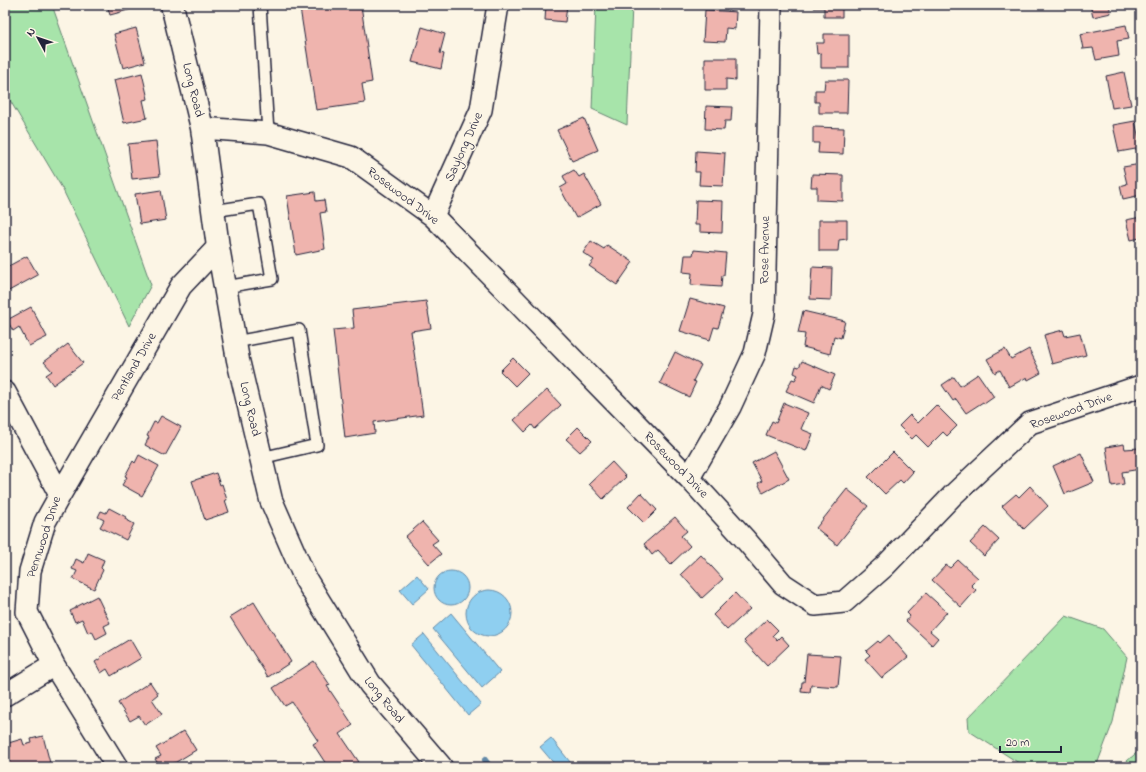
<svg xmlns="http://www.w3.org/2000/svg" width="1146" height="772" viewBox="0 0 1146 772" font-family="'Indie Flower',sans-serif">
	<rect width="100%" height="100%" fill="#fcf5e5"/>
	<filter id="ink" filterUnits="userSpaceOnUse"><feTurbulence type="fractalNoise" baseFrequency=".025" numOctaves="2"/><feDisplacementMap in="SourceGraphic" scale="8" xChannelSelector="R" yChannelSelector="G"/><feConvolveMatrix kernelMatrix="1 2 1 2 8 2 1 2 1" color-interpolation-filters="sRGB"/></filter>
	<g filter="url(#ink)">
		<path fill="#a7e4aa" stroke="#648372" d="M5,5H52L151,285L129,326L62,188L5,92Z
			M596,5H632L627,125L592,109Z
			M1066,616L1103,629L1127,657L1113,722L1096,767H1025L969,731L968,718Z
			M1141,749V767H1120Z"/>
		<path fill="#8fcff0" stroke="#638aa8" d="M434 588a17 17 0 1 1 34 0a17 17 0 1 1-34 0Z
			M417,575L429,589L412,604L400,590Z
			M466 613a23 23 0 1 1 46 0a23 23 0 1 1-46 0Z
			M451,613L500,672L482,688L433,629Z
			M424,634L481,704L468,715L411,645Z
			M551,738L574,767H557L540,747Z"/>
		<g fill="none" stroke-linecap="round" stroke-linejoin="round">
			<path stroke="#638aa8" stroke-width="6" d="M485,760L490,767"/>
		</g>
		<path fill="#efb4ae" stroke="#22223b" d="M107,5H131L132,9L110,15Z
			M304,5H361L372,82L362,84L365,103L316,110L300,8L304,7Z
			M546,5H567L565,22L545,20Z
			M814,5H842V17H824V8H814Z
			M1090,5H1109L1111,13L1093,17Z
			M705,10L736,12L735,29L726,28L725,42L703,41Z
			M1126,25L1129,39L1117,41L1119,56L1096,60L1093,48L1083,49L1080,34Z
			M422,27L445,34L440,53L444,54L441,69L412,62Z
			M136,28L145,62L123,68L114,34Z
			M824,34H849V68H821V53L817,54L816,43H824Z
			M705,58H736V80L726,79V90H705Z
			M1124,72L1131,105L1112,108L1106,76Z
			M142,73L148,99L143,100L147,118L124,123L114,80Z
			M825,80H848L847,113H819V102H815V90H824Z
			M706,106L732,107L731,121H725L724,130L705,129Z
			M584,118L598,150L572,161L557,130Z
			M1135,121L1141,148L1119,152L1113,125Z
			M813,127L844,128L843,154L818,153L819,143H813Z
			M156,141L160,176L132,179L128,144Z
			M696,151L725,153L723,186L699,185L700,172H695Z
			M1141,164V195L1123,199L1120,186L1127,184L1123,167Z
			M574,170L579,177L584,174L601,204L576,218L560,188L567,184L563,176Z
			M812,174L843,175V201L817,200V187H811Z
			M161,190L166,220L140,224L135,194Z
			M315,192L316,201L324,200L326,212L320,213L325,249L296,255L287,196Z
			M696,200L723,201L722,233L700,232V225H695Z
			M1141,217V241L1140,238L1131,240L1126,220Z
			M819,220H847V239L839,240L838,251H819Z
			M591,241L604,249L607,245L633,262L617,285L589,266L594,260L583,253Z
			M694,250L726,253L724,275H722L721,287L691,285L692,273L683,272L685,255H693Z
			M27,256L38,275L5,293V268Z
			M812,267L832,268L831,300L810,299Z
			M690,299L724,308L718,328L714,327L710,340L680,331Z
			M426,301L431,328L411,331L423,415L374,422L375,433L345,438L333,330L354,328L352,310Z
			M31,307L47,337L29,346L19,327L13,331L7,320Z
			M803,311L845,321L841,338L834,336L830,354L803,347L805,334L798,333Z
			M1063,330L1065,336L1080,333L1086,355L1052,364L1044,335Z
			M68,344L83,363L53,385L46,375L52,371L44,362Z
			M1005,349L1011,359L1029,349L1041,373L1028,380L1027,377L1009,387L1000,370L995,373L987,359Z
			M675,352L701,365L693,381L696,382L689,397L660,383Z
			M513,358L528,373L515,386L500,371Z
			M802,361L835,375L829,389L821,385L814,403L786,391L792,379L795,380L798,375L794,373L796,366L799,367Z
			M978,374L994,397L984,404L983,402L966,413L956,399L953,401L942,385L954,377L960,386Z
			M547,390L561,405L535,429L532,425L525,432L514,420Z
			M784,403L808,413L801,429L813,434L806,451L766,435L772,421L776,423Z
			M936,405L957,426L947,436L943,432L928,447L916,435L912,439L899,426L910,415L918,423Z
			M161,416L181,427L165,456L145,445L149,437L147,436L154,422L157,423Z
			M578,427L592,441L580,452L566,439Z
			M1124,444L1125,449L1139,448L1141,469L1122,472L1124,484L1112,486L1106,447Z
			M774,451L789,479L763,493L758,483L762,481L752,463Z
			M893,452L913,472L903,483L900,480L885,494L868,477Z
			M1081,453L1094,482L1065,494L1053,466Z
			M139,455L159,466L142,496L122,485L127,477L125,476L133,461L135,463Z
			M612,462L626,477L603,499L589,484Z
			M216,473L220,485L222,484L227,500H225L229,512L205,520L192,481Z
			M1030,486L1048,506L1024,529L1002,506L1016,494L1019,497Z
			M847,489L868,506L837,545L816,528Z
			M641,493L657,510L644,523L628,507Z
			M109,508L126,517L125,519L134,524L126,540L100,527L104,520L98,517L101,511L106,513Z
			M675,517L687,531L681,536L690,546L671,564L658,550L652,555L644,544Z
			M422,522L438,540L432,544L441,554L429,564L405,537Z
			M985,527L999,540L984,556L970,543Z
			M88,553L104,560L101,568L103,570L94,589L73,579L77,571L72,569L76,559L84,563Z
			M701,555L723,579L702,598L681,574Z
			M958,560L978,578L971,585L976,590L961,607L932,580L946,565L950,568Z
			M735,593L750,609L727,630L713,615Z
			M926,593L947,612L930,631L938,638L932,645L906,621L910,616L907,613Z
			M97,596L110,623L104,626L107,633L96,639L92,631L88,633L82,619L75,622L70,611L76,608V607Z
			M254,602L291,662L268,677L230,617Z
			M767,619L778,630L773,635L777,640L781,636L789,645L767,666L744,641Z
			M889,635L908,657L882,678L865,659L870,655L866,651L878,641L880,643Z
			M130,639L141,658L111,676L107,669L101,673L95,662L101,658L100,657Z
			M807,654L841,656L838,687L811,685L810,692L801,691L802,682H804Z
			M314,661L330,685L327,686L353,725L340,734L359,762L352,767H328L313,744L318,741L292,702L285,706L273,688Z
			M150,682L158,694L152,699L162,714L145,725L139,716L130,721L118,703Z
			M184,731L196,750L168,767H160L155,759L161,756L156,748Z
			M43,736L50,763L37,767H5V744L22,739L24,745L32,743L31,739Z"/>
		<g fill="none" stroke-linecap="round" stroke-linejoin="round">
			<g stroke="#22223b" stroke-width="14">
				<path id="lane" d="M260,5L268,133
					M213,211L259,204L272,279L225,287
					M235,342L299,330L317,445L261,458"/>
			</g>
			<g stroke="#22223b" stroke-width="24">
				<path id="street" d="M202,128L268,133L351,157L433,216L689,478L744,538L783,584L815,605L844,602L885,566L953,495L1030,423L1141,386
					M433,216L481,110L498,5
					M5,392L60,495L45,522L30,571L27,612L54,665L117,767
					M689,478L730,407L755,353L764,314L771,5
					M60,495L181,286L218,247
					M5,695L54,665"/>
			</g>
			<g stroke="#22223b" stroke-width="25">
				<path id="secondary" d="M172,5L202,128L218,247L238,360L271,500L306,580L370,684L441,767"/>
			</g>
			<use href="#lane" stroke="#fcf5e5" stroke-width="11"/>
			<use href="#street" stroke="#fcf5e5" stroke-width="21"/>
			<use href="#secondary" stroke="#fcf5e5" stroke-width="22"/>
		</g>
	</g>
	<g text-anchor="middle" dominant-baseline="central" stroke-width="3" stroke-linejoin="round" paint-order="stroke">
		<g font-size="13" fill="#22223b" stroke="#fcf5e5">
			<text transform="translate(193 90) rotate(76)">Long Road</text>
			<text transform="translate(464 147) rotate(-66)">Saylong Drive</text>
			<text transform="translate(403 196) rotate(37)">Rosewood Drive</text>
			<text transform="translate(765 250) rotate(-89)">Rose Avenue</text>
			<text transform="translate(134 367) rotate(-60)">Pentland Drive</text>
			<text transform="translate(250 409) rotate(77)">Long Road</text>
			<text transform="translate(1071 411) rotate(-20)">Rosewood Drive</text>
			<text transform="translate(676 465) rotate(46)">Rosewood Drive</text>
			<text transform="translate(44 537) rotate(-72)">Pennwood Drive</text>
			<text transform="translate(384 700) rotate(51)">Long Road</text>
		</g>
	</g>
	<rect width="1146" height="772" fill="none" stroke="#fcf5e5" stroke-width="20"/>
	<rect x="10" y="10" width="1126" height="752" fill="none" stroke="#22223b" stroke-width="1.5" filter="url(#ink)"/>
	<g transform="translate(38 38) rotate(310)" stroke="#fcf5e5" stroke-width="3" paint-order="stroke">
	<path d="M0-3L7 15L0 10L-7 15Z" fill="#22223b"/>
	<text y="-6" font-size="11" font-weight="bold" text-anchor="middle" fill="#22223b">N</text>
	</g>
	<path d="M1000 746v6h61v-6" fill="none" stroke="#22223b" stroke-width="2"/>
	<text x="1006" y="746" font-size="12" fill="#22223b" stroke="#fcf5e5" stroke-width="3" paint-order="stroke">20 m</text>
</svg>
